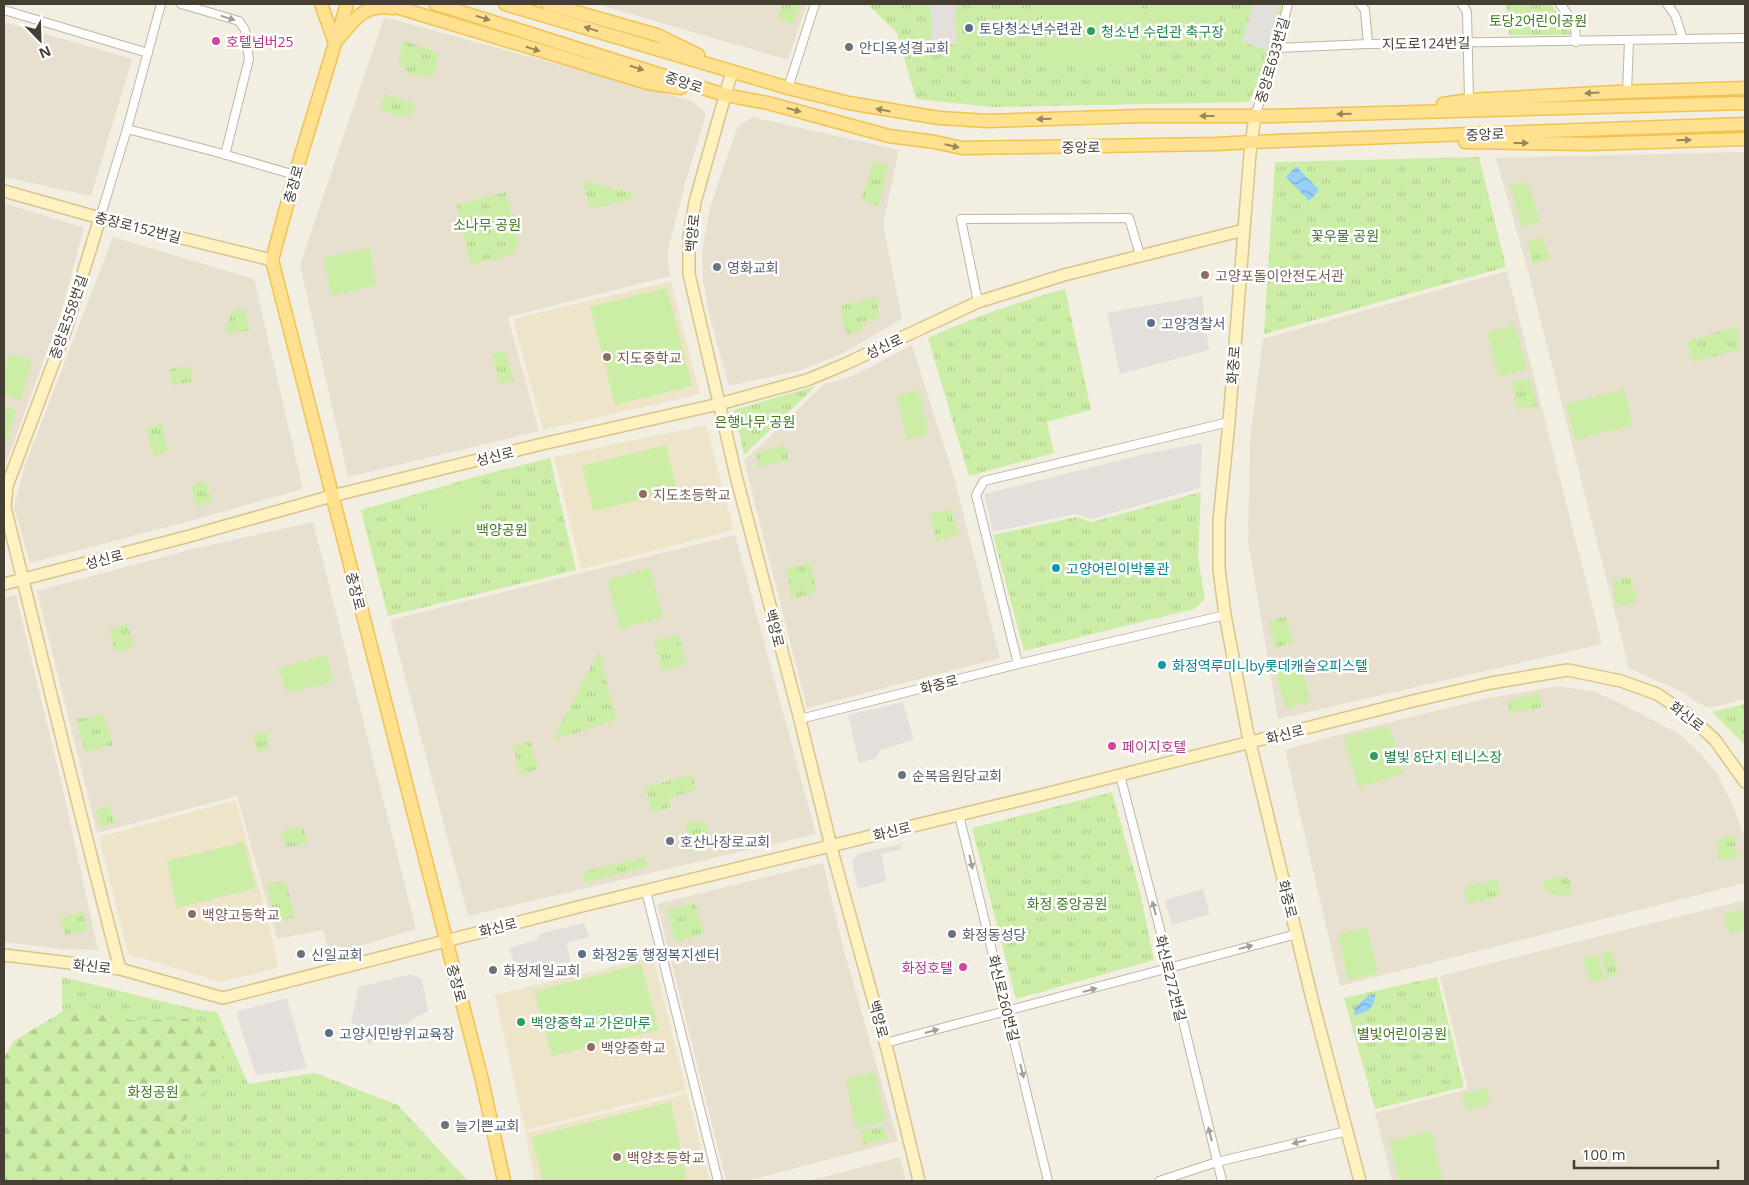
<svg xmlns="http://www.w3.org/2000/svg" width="1749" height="1185" viewBox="0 0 1749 1185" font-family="'Open Sans','Noto Sans KR',sans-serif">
	<defs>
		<pattern id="grass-tufts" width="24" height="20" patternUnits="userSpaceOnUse" patternTransform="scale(1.25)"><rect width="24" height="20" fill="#cceda6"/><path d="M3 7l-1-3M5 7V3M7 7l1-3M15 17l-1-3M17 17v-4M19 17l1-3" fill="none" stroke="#b1cc8f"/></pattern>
		<pattern id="forest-firs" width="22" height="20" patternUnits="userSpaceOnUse" patternTransform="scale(1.25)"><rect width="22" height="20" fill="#cceda6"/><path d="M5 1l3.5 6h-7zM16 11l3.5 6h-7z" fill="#b1cc8f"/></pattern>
		<pattern id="water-waves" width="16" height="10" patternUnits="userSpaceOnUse" patternTransform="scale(1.25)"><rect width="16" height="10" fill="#96cff8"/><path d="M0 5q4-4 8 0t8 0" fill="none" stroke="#7ca9c9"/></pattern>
	</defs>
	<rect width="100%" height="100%" fill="#f3eee2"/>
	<path fill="#e8e0cf" d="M597,4H807L788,60Z
		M384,17L692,101L706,114L685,184L667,254L670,276L508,317L539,431L348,477L300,265Z
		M4,22L132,59L91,196L4,177Z
		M752,117L899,150L883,224L902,319L841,354L802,370L729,386L709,314L703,280L702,252L710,207L737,128Z
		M1745,152V699L1709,708L1698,703L1684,693L1629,668L1528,271L1496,158Z
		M4,203L84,228L60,316L7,461L4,460Z
		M113,237L254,279L303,489L186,522L30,563L14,507L25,465Z
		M1507,271L1602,644L1278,719L1248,542L1250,439L1263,339Z
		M912,345L955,481L1000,658L807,708L744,461L823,385L855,375Z
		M313,522L416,929L330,955L323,930L277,939L237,796L97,833L37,591L189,550Z
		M735,535L816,834L468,916L390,620Z
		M16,595L61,781L98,950L62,949L4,942V597Z
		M1557,686L1595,692L1618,702L1681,735L1701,754L1717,774L1732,803L1745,838V883L1340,986L1285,750L1330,737L1484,699Z
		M823,863L843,947L898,1141L747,1181H726L657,904Z
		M1745,900V1181H1392L1375,1113L1468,1089L1440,976Z
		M900,1157L906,1181H809Z"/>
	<path fill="#eee4ca" d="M671,281L700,394L543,430L513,319Z
		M706,425L734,530L581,569L554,457Z
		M236,800L273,941L278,968L221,982L128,954L99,837Z
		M653,957L686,1090L525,1130L495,995Z
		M687,1094L710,1181H535L525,1133Z"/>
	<path fill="url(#grass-tufts)" d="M783,4H800L793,24L778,18Z
		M867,4H1283L1265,64L1249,102L991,107L916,99L897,33Z
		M1506,4H1551L1569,28L1570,35H1509Z
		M403,40L438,53L433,77L408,74L399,62Z
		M385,94L415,104L410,117L380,111Z
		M1479,157L1506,267L1264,334L1275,162Z
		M873,161L888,165L879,206L861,201Z
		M583,181L633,193L631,199L590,209Z
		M506,192L518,243L514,254L471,265L456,205Z
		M1543,237L1550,259L1533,265L1527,241Z
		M1065,289L1091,410L1047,422L1054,453L969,476L928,338C973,318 1017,302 1065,289Z
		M876,297L880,317L862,323L863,330L847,335L839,306Z
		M244,308L250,330L224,334L232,311Z
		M1736,327L1741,349L1693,362L1687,341Z
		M505,350L514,381L500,384L492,354Z
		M190,366L193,381L173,386L169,369Z
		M1530,379L1538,406L1518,410L1511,383Z
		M816,386L744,455L734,410Z
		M161,423L168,451L153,456L146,428Z
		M785,444L789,460L758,467L756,453Z
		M550,458L576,570L388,616L361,510L475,477Z
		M206,481L212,503L196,507L191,485Z
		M1201,492L1198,557L1205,599L1194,609L1024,651L993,535L1076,517L1092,522Z
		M951,509L958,535L936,541L930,514Z
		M810,563L817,592L792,599L786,569Z
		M1630,576L1637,602L1617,607L1612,581Z
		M1286,617L1293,642L1275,648L1269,621Z
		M128,624L133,648L115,652L109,629Z
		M679,635L686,665L662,671L654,640Z
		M599,651L616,720L553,740Z
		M1539,693L1543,707L1510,714L1507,701Z
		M1745,704V745L1712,712Z
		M104,715L113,745L85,752L76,719Z
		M266,731L270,748L257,752L252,734Z
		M531,741L538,769L520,775L513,746Z
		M693,774L696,790L669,798L670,807L652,813L646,787Z
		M1112,792L1140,892L1154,960L1016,999L972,828Z
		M110,806L115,824L101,827L96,810Z
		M705,820L712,847L690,852L685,824Z
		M303,827L308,842L286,848L281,831Z
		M1734,835L1738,857L1720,860L1716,840Z
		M645,857L648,867L585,883L583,872Z
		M1568,876L1573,893L1561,897L1545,889L1543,880Z
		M1497,879L1501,895L1468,905L1464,887Z
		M285,881L295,917L276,921L266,885Z
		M695,903L704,934L675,942L667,909Z
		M83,912L88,931L66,936L60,918Z
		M1612,951L1618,975L1607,978L1602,954Z
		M62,977L194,1009L217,1012L248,1084L315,1073L398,1105L468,1181H65Z
		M1437,977L1464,1087L1375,1109L1344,998Z
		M883,1126L887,1139L863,1145L860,1131Z"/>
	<path fill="url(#forest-firs)" d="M67,1009L130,1020L188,1019L224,1032V1057L176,1135L192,1181H4V1058L14,1041Z"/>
	<path fill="#cceda6" d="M1043,4H1136L1140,58L1047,65Z
		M1147,4H1223L1224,10L1214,27L1149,30Z
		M1528,182L1540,222L1522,227L1510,185Z
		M369,248L377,285L332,296L323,258Z
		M667,288L692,386L615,405L590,307Z
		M1515,325L1527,369L1498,377L1487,332Z
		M9,354L32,360L21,400L4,395V374Z
		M1624,389L1633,425L1575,440L1566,404Z
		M918,390L929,434L907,440L897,396Z
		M4,406L16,410L5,448H4Z
		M666,445L677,491L593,511L582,466Z
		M475,483L484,519L434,532L424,496Z
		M650,568L663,617L620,629L607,580Z
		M327,655L333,682L286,693L278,668Z
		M1298,656L1311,701L1286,709L1273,664Z
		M1390,726L1403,774L1358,787L1344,737Z
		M244,842L256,888L177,908L167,861Z
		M1745,909V929L1729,934L1724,914Z
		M1367,927L1378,973L1348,981L1338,934Z
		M1598,955L1604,979L1590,982L1583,959Z
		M641,964L659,1030L552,1056L534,991Z
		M874,1072L886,1121L856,1128L845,1079Z
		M1486,1088L1490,1105L1466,1110L1462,1094Z
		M671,1102L687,1181H543L531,1137Z
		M1431,1131L1443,1181H1399L1389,1141Z"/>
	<path fill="#e3e0db" d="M930,4H955L957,44L932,46Z
		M1253,4H1280L1267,50L1242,42Z
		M1202,296L1209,350L1120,374L1107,313Z
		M1202,443L1200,488L1092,519L1075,514L993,532L984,494L1149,453Z
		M903,702L914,740L880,750L876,758L859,763L848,715Z
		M900,844L902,849L881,854L887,881L858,889L852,861L858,854Z
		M1203,889L1210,914L1172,925L1165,900Z
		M584,923L589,937L566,943L573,970L550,975L548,967L518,976L509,948L539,939L538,934Z
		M411,974L422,980L428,1011L368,1045L366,1033L351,1021L359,987Z
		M287,998L307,1069L256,1075L236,1012Z"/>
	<path fill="url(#water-waves)" d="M1296,166L1319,190L1309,201L1286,177Z
		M1375,994C1375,1008 1367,1013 1354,1015L1355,1007L1368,996Z"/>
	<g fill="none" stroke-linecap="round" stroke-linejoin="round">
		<g stroke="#bfb6a4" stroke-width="10">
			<path id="street" d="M181,4L239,21L245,30L249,59L225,155
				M1360,4L1365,10L1368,44
				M1462,4L1467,12L1469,100
				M1560,4L1575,24L1576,42
				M1667,4L1675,15L1683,39
				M4,10L148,53
				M1277,48L1368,44L1745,38
				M788,88L815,4
				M1627,92L1629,41
				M1255,116L1277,48L1288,4
				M127,129L216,152L295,175
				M100,218L127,129L161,4
				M978,302L961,219L1129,218L1140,255
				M1018,664L976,495L984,481L1229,422
				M800,719L1018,664L1225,615
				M1120,775L1170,968L1222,1181
				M959,815L1048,1181
				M646,891L718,1181
				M885,1043L1297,934
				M1159,1181L1217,1162L1347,1131"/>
		</g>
		<g stroke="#d8c58c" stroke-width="14">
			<path id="secondary" d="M732,71L695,202L689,238V274L737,480L798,712L834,858L888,1053L919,1181
				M1255,116L1250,153L1229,422L1219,521V569L1225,615L1247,730L1313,1003L1360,1181
				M4,191L100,218L272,260
				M100,218L64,335L7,486L5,507C43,661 80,816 120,969
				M4,584L186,537L332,496L542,444L719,404L807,380L843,365L978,302L1064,275L1244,230
				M4,955L120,969L223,998L582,906L1041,795L1413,701L1491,683L1568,670L1621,681L1657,694L1687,714L1715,740L1745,782"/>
		</g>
		<g stroke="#f0c353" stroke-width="15">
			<path id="primary" d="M321,4L335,43
				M347,4L295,175L272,260L482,1080L504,1181
				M386,4L648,83L681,88
				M436,4L725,95L768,103L889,136L935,142L962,148L1217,144L1252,142L1745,124
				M505,4L788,88L849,103L939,118L988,121L1143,116H1272L1745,103
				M548,4L657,35L698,55
				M338,39C356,18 363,4 393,8
				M1443,104L1469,100L1617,92L1745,88
				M1465,142L1589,144L1745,139"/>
		</g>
		<use href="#street" stroke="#fff" stroke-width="8"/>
		<use href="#secondary" stroke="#fff1c0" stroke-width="11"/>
		<use href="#primary" stroke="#ffe18f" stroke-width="12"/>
	</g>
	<defs><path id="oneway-solid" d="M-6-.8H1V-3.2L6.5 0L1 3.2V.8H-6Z" transform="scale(1.25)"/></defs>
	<g fill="#a29e98">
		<use href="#oneway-solid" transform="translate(228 18) rotate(17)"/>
		<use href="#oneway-solid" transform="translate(971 862) rotate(77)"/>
		<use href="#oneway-solid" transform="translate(1154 908) rotate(-105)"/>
		<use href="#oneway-solid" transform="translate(1246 947) rotate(-15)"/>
		<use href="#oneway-solid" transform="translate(1090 990) rotate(-15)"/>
		<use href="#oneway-solid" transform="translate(932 1031) rotate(-15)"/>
		<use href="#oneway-solid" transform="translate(1022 1071) rotate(76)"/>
		<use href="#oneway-solid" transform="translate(1210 1134) rotate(-104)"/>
		<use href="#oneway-solid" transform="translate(1299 1142) rotate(166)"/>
	</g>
	<g fill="#99875c">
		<use href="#oneway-solid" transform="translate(483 18) rotate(18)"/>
		<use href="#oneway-solid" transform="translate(591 29) rotate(-163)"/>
		<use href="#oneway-solid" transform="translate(533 49) rotate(17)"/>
		<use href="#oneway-solid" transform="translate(637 68) rotate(18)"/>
		<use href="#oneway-solid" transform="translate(1592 93) rotate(177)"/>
		<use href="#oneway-solid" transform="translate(794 110) rotate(15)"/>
		<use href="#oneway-solid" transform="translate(883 110) rotate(-169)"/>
		<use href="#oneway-solid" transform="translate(1344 114) rotate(178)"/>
		<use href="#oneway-solid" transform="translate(1207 116) rotate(-180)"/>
		<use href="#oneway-solid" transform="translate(1044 119) rotate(178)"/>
		<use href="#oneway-solid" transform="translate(1684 140) rotate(-2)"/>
		<use href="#oneway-solid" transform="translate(1521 143)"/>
		<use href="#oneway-solid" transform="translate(952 146) rotate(13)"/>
	</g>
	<g fill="#5c6f8a" stroke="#fff" stroke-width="2">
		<circle cx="969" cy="28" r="5"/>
		<circle cx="1151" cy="323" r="5"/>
		<circle cx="582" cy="954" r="5"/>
		<circle cx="329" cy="1033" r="5"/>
	</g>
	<g fill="#2e9e5b" stroke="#fff" stroke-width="2">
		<circle cx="1091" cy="31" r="5"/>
		<circle cx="1374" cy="756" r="5"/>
		<circle cx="521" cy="1022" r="5"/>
	</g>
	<g fill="#d1479c" stroke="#fff" stroke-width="2">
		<circle cx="216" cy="41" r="5"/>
		<circle cx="1112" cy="746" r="5"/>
		<circle cx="963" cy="967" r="5"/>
	</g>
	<g fill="#6b7280" stroke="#fff" stroke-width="2">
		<circle cx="849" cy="47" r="5"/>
		<circle cx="717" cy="267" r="5"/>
		<circle cx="902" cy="775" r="5"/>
		<circle cx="670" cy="841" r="5"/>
		<circle cx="952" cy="934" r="5"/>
		<circle cx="301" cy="954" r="5"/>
		<circle cx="493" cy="970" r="5"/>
		<circle cx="445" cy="1125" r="5"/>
	</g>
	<g fill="#8d6e63" stroke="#fff" stroke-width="2">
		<circle cx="1205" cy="275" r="5"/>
		<circle cx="607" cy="357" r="5"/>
		<circle cx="643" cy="494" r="5"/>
		<circle cx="192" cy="914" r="5"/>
		<circle cx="591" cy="1047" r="5"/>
		<circle cx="617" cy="1157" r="5"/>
	</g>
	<g fill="#0f9aa8" stroke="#fff" stroke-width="2">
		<circle cx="1056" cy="568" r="5"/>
		<circle cx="1162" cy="665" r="5"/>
	</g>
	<g text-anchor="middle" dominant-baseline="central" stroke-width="5" stroke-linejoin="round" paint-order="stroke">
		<g font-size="14" fill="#427c20" stroke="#fff">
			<text x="1538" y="20">토당2어린이공원</text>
			<text x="487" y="224">소나무 공원</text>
			<text x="1345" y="235">꽃우물 공원</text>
			<text x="755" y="421">은행나무 공원</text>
			<text x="502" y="529">백양공원</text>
			<text x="1067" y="903">화정 중앙공원</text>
			<text x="1402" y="1033">별빛어린이공원</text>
			<text x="153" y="1091">화정공원</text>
		</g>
		<g font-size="14" fill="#4e5e75" stroke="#fff" text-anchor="start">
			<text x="979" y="28">토당청소년수련관</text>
			<text x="1161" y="323">고양경찰서</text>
			<text x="592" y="954">화정2동 행정복지센터</text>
			<text x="339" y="1033">고양시민방위교육장</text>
		</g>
		<g font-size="14" fill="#27864d" stroke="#fff" text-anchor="start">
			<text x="1101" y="31">청소년 수련관 축구장</text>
			<text x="1384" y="756">별빛 8단지 테니스장</text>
			<text x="531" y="1022">백양중학교 가온마루</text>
		</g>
		<g font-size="14" fill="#b23c85" stroke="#fff" text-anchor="start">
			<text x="226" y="41">호텔넘버25</text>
			<text x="1122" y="746">페이지호텔</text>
			<text x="953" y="967" text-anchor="end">화정호텔</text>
		</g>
		<g font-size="14" fill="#453e32" stroke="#fff">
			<text transform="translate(1426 43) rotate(-1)">지도로124번길</text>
			<text transform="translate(1272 60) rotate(-74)">중앙로633번길</text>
			<text transform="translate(684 82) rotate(18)">중앙로</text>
			<text transform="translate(1485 134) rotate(-2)">중앙로</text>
			<text transform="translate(1081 147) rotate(-1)">중앙로</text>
			<text transform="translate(293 184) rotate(-74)">충장로</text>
			<text transform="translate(138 227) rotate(14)">충장로152번길</text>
			<text transform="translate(692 233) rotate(-84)">백양로</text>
			<text transform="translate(68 317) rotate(-71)">중앙로558번길</text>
			<text transform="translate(884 346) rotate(-25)">성신로</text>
			<text transform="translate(1233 365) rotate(-86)">화중로</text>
			<text transform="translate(495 456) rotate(-14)">성신로</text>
			<text transform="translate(104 559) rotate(-15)">성신로</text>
			<text transform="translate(356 591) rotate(76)">충장로</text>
			<text transform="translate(775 628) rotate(75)">백양로</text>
			<text transform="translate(939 684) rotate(-14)">화중로</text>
			<text transform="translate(1687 716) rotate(38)">화신로</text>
			<text transform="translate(1285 734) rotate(-14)">화신로</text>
			<text transform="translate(892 831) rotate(-14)">화신로</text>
			<text transform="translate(1288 899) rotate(76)">화중로</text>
			<text transform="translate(498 927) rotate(-14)">화신로</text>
			<text transform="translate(92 966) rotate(6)">화신로</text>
			<text transform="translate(1171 978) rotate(76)">화신로272번길</text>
			<text transform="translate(457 983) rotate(75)">충장로</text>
			<text transform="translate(1004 998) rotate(76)">화신로260번길</text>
			<text transform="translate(879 1019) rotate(75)">백양로</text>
		</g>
		<g font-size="14" fill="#5b616d" stroke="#fff" text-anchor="start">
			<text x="859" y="47">안디옥성결교회</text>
			<text x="727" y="267">영화교회</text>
			<text x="912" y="775">순복음원당교회</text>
			<text x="680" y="841">호산나장로교회</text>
			<text x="962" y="934">화정동성당</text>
			<text x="311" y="954">신일교회</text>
			<text x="503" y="970">화정제일교회</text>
			<text x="455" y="1125">늘기쁜교회</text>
		</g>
		<g font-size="14" fill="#785e54" stroke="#fff" text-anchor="start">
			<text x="1215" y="275">고양포돌이안전도서관</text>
			<text x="617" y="357">지도중학교</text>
			<text x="653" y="494">지도초등학교</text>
			<text x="202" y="914">백양고등학교</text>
			<text x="601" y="1047">백양중학교</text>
			<text x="627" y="1157">백양초등학교</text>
		</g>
		<g font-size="14" fill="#0d838f" stroke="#fff" text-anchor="start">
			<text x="1066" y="568">고양어린이박물관</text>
			<text x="1172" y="665">화정역루미니by롯데캐슬오피스텔</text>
		</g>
	</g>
	<rect width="1749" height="1185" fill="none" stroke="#453e32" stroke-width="10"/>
	<g transform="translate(40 40) rotate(157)" stroke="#ffffff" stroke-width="4" paint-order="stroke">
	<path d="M0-4L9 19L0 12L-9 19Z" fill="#453e32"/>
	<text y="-8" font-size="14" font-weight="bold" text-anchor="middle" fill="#453e32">N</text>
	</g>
	<path d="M1574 1160v8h144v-8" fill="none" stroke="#453e32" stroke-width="2.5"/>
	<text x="1582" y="1160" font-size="15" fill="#453e32" stroke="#ffffff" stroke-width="4" paint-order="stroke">100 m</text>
</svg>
